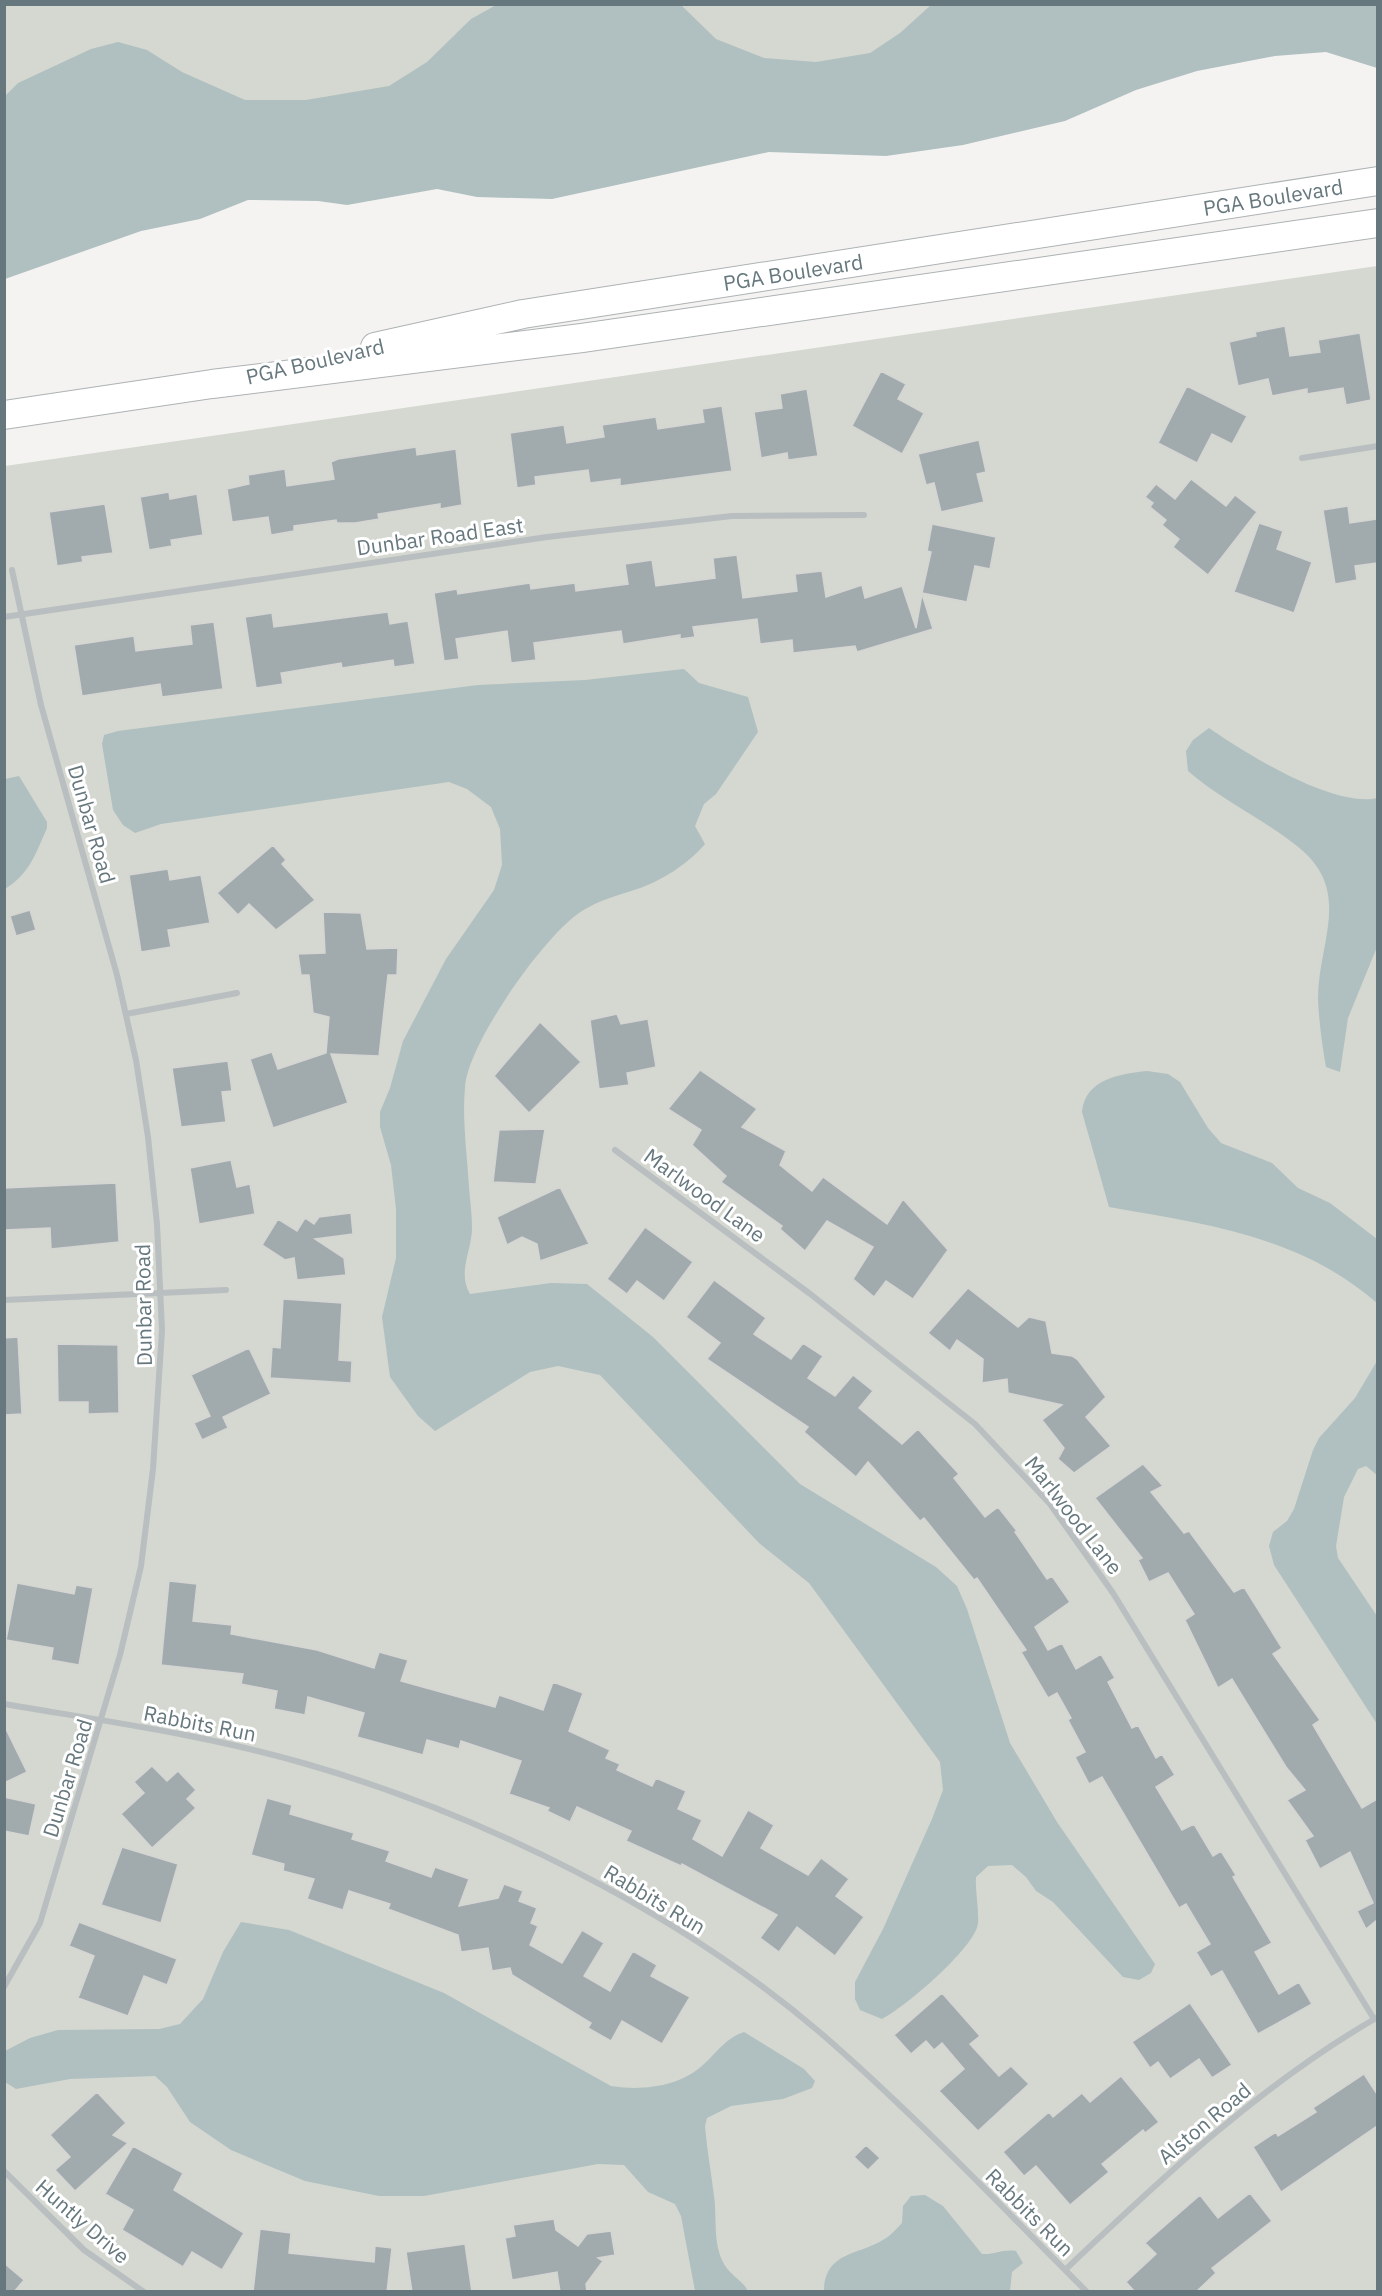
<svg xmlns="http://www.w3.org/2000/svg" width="1382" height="2296" viewBox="0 0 1382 2296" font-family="'IBM Plex Sans',sans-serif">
	<rect width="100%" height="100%" fill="#f4f3f1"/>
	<path fill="#d4d8d0" d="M5,5H1377L5,206Z
		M1377,266V2291H5V466Z"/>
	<path fill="#b0bfc0" d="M498,4L681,5L716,39L764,58L816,62L870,53L900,33L931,5H1377V68L1326,52L1275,56L1197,71L1136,90L1065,121L963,145L886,156L769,152L552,199L477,197L437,189L347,205L318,201L248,200L200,219L141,231L5,279V96L18,83L91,49L118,42L147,50L182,72L245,100H306L389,86L427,62L471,19Z
		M684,669L699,683L748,697L758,732L716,794L704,804L695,826L705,844C689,863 662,881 637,889C619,895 599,900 582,911C545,934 468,1043 465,1087C462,1119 467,1154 469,1187C470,1201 472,1214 472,1228C472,1251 457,1272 470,1294L551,1283L587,1284L653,1337L800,1484L936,1567L957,1586L967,1609L1010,1743L1057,1822L1155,1964L1151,1973L1139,1980L1123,1977L1053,1902L1036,1891L1026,1877L1012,1865L988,1866L976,1877C975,1892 979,1908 978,1923C976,1947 904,2008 882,2019L860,2010L855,1999V1982L883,1929L932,1819L943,1790L940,1762L809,1583L759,1543L600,1375L558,1366L530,1372L435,1431L418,1416L390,1377L382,1317L396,1258V1209L391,1165L380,1127V1112L390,1088L403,1041L446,959L494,890L502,865L500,829L491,807L467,789L449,782L161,824L135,833L123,825L113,810L102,744L104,735L118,731L478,685L585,680Z
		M1209,728C1245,753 1333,808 1377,798V947L1348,1018L1340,1072L1326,1067C1322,1045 1319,1021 1318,999C1318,941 1354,891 1297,846C1262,818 1221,800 1188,771L1186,751L1193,740Z
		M19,776L47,822V828C35,855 30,873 5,889V779Z
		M1147,1071L1168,1074L1180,1082L1208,1128L1221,1143L1272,1163L1298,1188L1330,1203L1377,1239V1303C1300,1236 1206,1224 1109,1207L1082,1112C1085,1079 1120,1074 1147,1071Z
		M1377,1361V1475L1366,1466L1358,1469L1344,1497L1336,1546L1338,1558L1377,1616V1724L1274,1565L1269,1546L1273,1532L1287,1521L1294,1509L1313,1450L1319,1438L1355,1398Z
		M241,1922L289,1930L444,1993L611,2086C642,2091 680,2087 704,2064C718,2051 726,2038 744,2032L804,2069L815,2081L812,2088L783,2099L731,2106L707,2118L705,2126C707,2150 711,2172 714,2196C717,2217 713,2240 722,2260C728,2275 742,2279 748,2291H695L681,2216L675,2204L648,2192L624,2165L598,2164L424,2196H379L305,2181L231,2150L190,2122L167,2087L155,2076L70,2079L16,2089L5,2082V2051L30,2038L58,2030L159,2029L180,2024L203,1999L223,1952Z
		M925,2195L943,2206L982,2254C994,2255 1003,2249 1016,2251L1023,2263L1012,2272L1010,2291H824C825,2249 863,2256 889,2236C894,2232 898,2227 902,2223L903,2206L911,2196Z"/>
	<path fill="#a1aaad" stroke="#d5d5d3" stroke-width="1.5" d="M1285,326L1290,356L1320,352L1318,340L1360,333L1371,400L1346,405L1343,388L1307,394V389L1272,396L1268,379L1238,386L1229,342L1256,336L1255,332Z
		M881,371L906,384L898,399L924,413L902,454L852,426Z
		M1187,386L1247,416L1232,444L1212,434L1197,463L1158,443Z
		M807,389L818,456L788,460L787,453L761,458L754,412L782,408L780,394Z
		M722,406L732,471L620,486V479L590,483L588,470L535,477L536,485L517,488L510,433L564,425L567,443L604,437L602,425L656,417L658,429L704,422L702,409Z
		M979,440L986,472L977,474L984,502L941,512L934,483L926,485L918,454Z
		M416,447L417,455L456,449L462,505L440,509V504L378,514L379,519L355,523H337L336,520L294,526V531L271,535L268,517L232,522L227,489L249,484L248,475L285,469L287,486L334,479L331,462L338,459Z
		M1191,479L1226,506L1235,495L1257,512L1208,575L1173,547L1179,539L1162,525L1166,520L1150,507L1153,503L1145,497L1156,484L1175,499Z
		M169,492L170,499L197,494L203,535L171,540L172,546L149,550L140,497Z
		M105,504L113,553L82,557L83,562L57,566L49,512Z
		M1348,506L1350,523L1377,519V563L1355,566L1357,580L1335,584L1323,510Z
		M1259,523L1283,531L1277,549L1312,562L1294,613L1234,592Z
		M932,524L996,537L990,569L975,566L967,602L922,593L931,552L927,551Z
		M737,555L743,598L797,591L795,574L822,571L826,597L862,585L865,598L902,586L916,628L922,594L933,629L857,652L855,646L793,653L792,640L760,644L757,619L693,627L695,637L680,639V635L623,644L621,631L534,643L536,660L511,663L507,631L456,639L459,659L444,661L434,593L457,589L458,594L530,583L531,589L575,583L576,591L628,584L625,564L652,560L656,586L715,578L713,558Z
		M388,612L390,624L408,621L415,664L394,667L393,660L342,668L341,663L281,673L283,684L256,688L245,617L272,613L274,627Z
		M214,622L223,689L162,697L160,684L82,696L74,645L134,636L136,651L192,644L190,625Z
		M273,845L286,860L282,864L315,900L276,930L249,904L238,915L217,893Z
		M168,869L170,880L201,875L210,923L168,930L171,947L141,952L129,875Z
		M30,910L36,930L16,936L10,916Z
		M323,912L361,913L367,949L398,948L397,975H388L379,1056L331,1054L348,1103L273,1128L250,1059L272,1052L278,1069L326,1053L329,1017L313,1013L309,975H301L298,954L325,953Z
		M617,1014L621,1024L648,1019L656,1067L627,1073L629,1085L599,1089L590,1020Z
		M540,1022L581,1062L529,1113L494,1076Z
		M228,1061L232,1091L222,1092L226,1122L181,1127L172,1068Z
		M700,1070L757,1109L742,1127L786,1151L780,1165L812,1191L823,1177L887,1224L903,1199L948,1250L913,1299L886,1281L874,1297L853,1279L873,1247L827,1221L805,1251L780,1229L782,1226L721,1182L726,1176L692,1145L701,1130L668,1109Z
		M545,1129L536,1184L493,1182L499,1130Z
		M231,1160L237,1187L250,1184L255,1214L199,1224L190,1168Z
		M116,1183L119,1242L51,1249L50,1228L4,1230V1188Z
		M560,1187L589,1244L540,1261L537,1244L522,1237L507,1245L497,1217Z
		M351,1213L353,1234L315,1239L344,1258L346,1275L297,1280L294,1258L285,1260L262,1245L278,1219L297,1231L305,1218L314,1224L319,1217Z
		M645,1227L693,1262L664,1301L637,1281L627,1294L607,1279Z
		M714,1280L766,1318L754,1334L791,1359L803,1343L823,1356L808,1378L835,1396L853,1375L873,1391L859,1408L902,1444L918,1429L959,1474L954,1478L985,1517L998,1507L1017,1531L1015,1532L1047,1579L1052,1576L1070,1602L1035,1627L1048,1650L1062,1643L1076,1669L1101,1654L1115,1678L1108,1682L1132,1728L1138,1725L1156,1758L1162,1754L1175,1775L1156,1787L1182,1830L1194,1824L1213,1856L1221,1851L1236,1875L1233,1877L1272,1943L1255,1952L1279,1994L1299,1982L1312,2004L1258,2034L1222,1971L1211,1977L1196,1952L1210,1944L1186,1904L1179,1908L1102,1777L1089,1784L1075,1757L1085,1752L1068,1720L1071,1718L1057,1693L1048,1698L1021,1652L1026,1650L977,1578L974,1580L924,1518L920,1521L868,1462L856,1477L804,1432L808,1427L707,1359L720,1343L686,1317Z
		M968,1288L1018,1327L1029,1317L1046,1321L1052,1353L1072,1356L1078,1360L1106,1397L1086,1417L1111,1446L1074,1473L1058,1459L1064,1448L1042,1420L1062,1405L1008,1393L1007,1379L982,1383L983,1359L957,1340L950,1351L928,1333Z
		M283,1299L342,1303L339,1360L352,1361L351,1383L270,1378L272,1347L280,1348Z
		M18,1337L22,1414L4,1415V1338Z
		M57,1344L118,1345L119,1413L88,1414V1402H58Z
		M249,1348L271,1394L223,1417L228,1428L202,1440L194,1423L210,1416L191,1375Z
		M1143,1464L1163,1486L1151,1492L1184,1533L1189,1531L1234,1592L1244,1587L1282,1648L1273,1654L1320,1720L1313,1725L1362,1808L1377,1799V1920L1366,1929L1357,1911L1373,1903L1350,1852L1320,1869L1305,1840L1313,1836L1287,1800L1305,1790L1286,1767L1232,1679L1218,1688L1185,1620L1194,1614L1168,1573L1149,1582L1138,1560L1142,1558L1095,1498Z
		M169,1581L197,1584L193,1621L232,1625L231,1634L317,1650L374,1668L379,1652L408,1660L401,1681L495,1707L499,1695L543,1710L553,1682L583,1693L569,1731L610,1750L606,1758L620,1764L617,1770L652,1786L656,1778L686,1791L678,1809L702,1820L693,1839L722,1856L748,1810L774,1825L761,1848L808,1875L821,1858L849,1879L836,1896L864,1917L835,1956L797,1927L779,1952L760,1938L777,1915L682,1864L681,1866L626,1841L631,1831L577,1807L570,1822L547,1811L549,1808L509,1794L521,1761L461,1741L459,1749L427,1740L423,1755L357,1737L364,1713L308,1697L305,1715L274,1709L277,1691L241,1684L243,1674L161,1665Z
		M17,1583L74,1594L76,1585L93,1588L79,1665L51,1660L53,1648L6,1640Z
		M4,1725L27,1772L4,1783Z
		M152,1766L167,1781L178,1771L196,1790L187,1799L196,1808L152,1848L121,1814L144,1793L134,1782Z
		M4,1797L36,1804L29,1836L4,1831Z
		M267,1798L292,1805L290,1814L354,1833L352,1839L390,1851L386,1861L431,1877L435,1867L469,1879L459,1906L498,1898L504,1884L523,1891L519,1901L537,1908L531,1923L538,1926L530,1945L562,1963L582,1930L604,1943L584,1976L610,1991L633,1951L657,1965L651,1976L690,1997L662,2044L622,2021L611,2041L588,2028L591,2023L512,1975L510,1968L492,1971L488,1948L461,1952L458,1935L388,1909L390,1904L349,1891L343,1910L307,1899L314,1879L283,1871L284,1864L251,1855Z
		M122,1847L178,1864L161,1923L101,1905Z
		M79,1922L177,1959L167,1985L144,1976L128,2016L78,1998L94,1956L69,1946Z
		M942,1993L980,2036L970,2044L999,2076L1011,2066L1029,2084L978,2131L939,2091L964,2069L942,2043L934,2050L926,2041L911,2054L894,2035Z
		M1190,2003L1232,2065L1212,2078L1199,2059L1170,2079L1158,2062L1150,2068L1132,2042Z
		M1364,2074L1377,2094V2126L1281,2192L1253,2147L1276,2132L1278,2136L1316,2112L1313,2108Z
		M1121,2076L1159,2122L1145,2133L1143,2130L1102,2164L1109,2172L1070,2205L1036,2166L1024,2176L1003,2152L1049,2112L1053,2117L1082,2093L1090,2102Z
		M97,2092L126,2123L113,2135L128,2143L75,2191L55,2170L70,2157L50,2135Z
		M866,2145L880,2158L868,2170L854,2157Z
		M133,2146L183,2173L174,2190L244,2233L222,2270L192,2252L183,2267L122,2230L133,2210L105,2194Z
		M1250,2193L1272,2221L1212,2268L1216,2273L1196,2292H1135L1126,2282L1156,2254L1145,2243L1200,2195L1218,2218Z
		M554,2219L556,2230L578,2246L587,2234L611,2231L615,2255L598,2258L603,2261L586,2284L587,2292H560L557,2272L512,2280L505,2238L515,2236L513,2225Z
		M260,2229L291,2233L289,2253L374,2262L375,2246L392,2248L387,2292H253Z
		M465,2244L472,2292H412L406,2252Z
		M4,2263L24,2280L14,2292H4Z"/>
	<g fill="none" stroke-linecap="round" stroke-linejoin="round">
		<g stroke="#adb2b4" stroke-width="30">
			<path id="primary" d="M375,347L523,314L1378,181
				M4,415L212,384L582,338L1378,223"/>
		</g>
		<path stroke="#b9bec0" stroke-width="6" d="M1302,458L1378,446
			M4,617L547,537L732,516L864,515
			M126,1014L237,993
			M615,1150L809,1293L975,1424L1050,1504L1113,1593L1374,2019
			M4,1300L226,1290
			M4,1704C104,1721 206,1735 303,1763C484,1815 680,1912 823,2035C915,2115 1000,2205 1087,2292
			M4,1987L40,1923L120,1655L141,1566L153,1469L162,1330L157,1224L148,1137L136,1060L117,975L41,705L12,570
			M4,2171L84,2250L144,2292
			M1065,2270C1162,2178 1261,2084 1378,2017"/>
		<use href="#primary" stroke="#fff" stroke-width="28"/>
	</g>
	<g text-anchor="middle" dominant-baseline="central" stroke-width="6" stroke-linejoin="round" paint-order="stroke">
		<g font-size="21" fill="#66787e" stroke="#fff">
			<text transform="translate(1273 197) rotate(-9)">PGA Boulevard</text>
			<text transform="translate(793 272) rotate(-9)">PGA Boulevard</text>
			<text transform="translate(315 361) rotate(-13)">PGA Boulevard</text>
			<text transform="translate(440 536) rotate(-8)">Dunbar Road East</text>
			<text transform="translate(92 824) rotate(74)">Dunbar Road</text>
			<text transform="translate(705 1195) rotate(36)">Marlwood Lane</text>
			<text transform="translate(143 1305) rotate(-91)">Dunbar Road</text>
			<text transform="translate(1074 1515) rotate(52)">Marlwood Lane</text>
			<text transform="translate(200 1723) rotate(11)">Rabbits Run</text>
			<text transform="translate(67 1778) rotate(-73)">Dunbar Road</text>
			<text transform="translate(655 1899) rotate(31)">Rabbits Run</text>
			<text transform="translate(1204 2123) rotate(-40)">Alston Road</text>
			<text transform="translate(1030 2212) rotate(45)">Rabbits Run</text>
			<text transform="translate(83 2221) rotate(41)">Huntly Drive</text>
		</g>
	</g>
	<rect width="1382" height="2296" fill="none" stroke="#66787e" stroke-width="12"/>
</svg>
